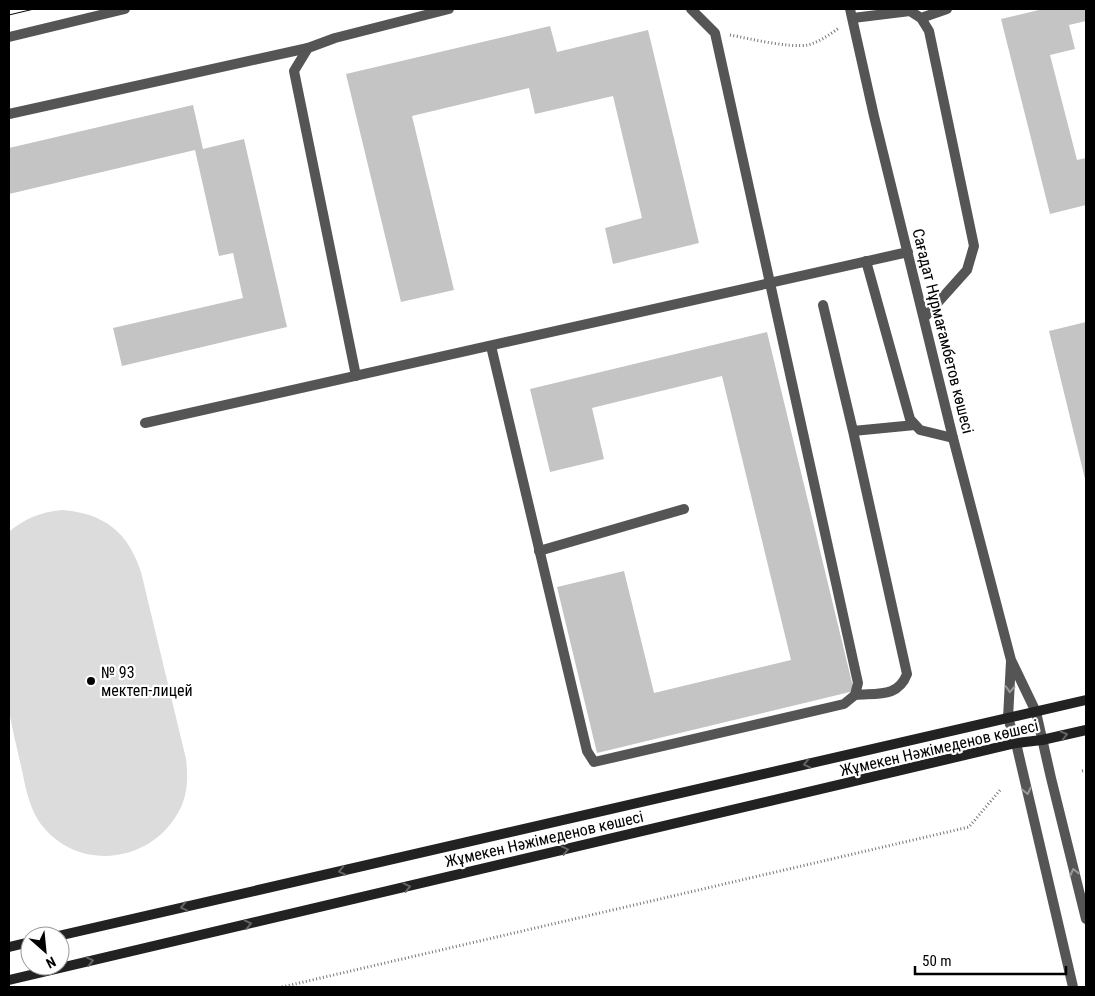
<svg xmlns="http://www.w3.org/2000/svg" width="1095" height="996" viewBox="0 0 1095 996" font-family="'Roboto Condensed',sans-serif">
	<rect width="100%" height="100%" fill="#fff"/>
	<path fill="#dcdcdc" d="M62,510C104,513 128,532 141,572L186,759C188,775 188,792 181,807C154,865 74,874 38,820C28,804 25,784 21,766C17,748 12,729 9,710C6,692 9,672 9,654C9,613 9,573 9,532C25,518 41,512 62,510Z"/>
	<path fill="#c4c4c4" d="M1043,9H1086V21L1069,25L1075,49L1050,55L1077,160L1086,158V205L1050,214L1001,19Z
		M550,26L557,52L648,30L699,243L613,264L605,228L642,218L613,96L535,114L529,88L412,116L454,290L401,302L346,74Z
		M193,105L203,149L244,139L287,327L122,366L113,328L243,298L233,253L219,256L195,150L9,194V148Z
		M1086,322V483L1049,331Z
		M767,332L854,691L597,753L557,587L624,571L654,693L791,660L722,376L592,408L604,459L550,472L530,389Z"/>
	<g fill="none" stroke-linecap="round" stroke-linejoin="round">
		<path stroke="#777" stroke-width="3" stroke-dasharray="1 2.5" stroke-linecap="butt" d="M730,35C751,39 788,48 808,45C819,42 829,35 839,28
			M1082,771L1086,770
			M282,987L969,827L1001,789"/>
		<path stroke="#555" stroke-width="10" d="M853,18L910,11L921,18L929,31L974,246L967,270L924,318
			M921,18L947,9
			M9,114L308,48
			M866,261L910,419L920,430L953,438
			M823,305L853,431
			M539,551L684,509
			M855,695C877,693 898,698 907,674L853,431L915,425"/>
		<path stroke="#555" stroke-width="10" d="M850,9L874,116L953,438L1011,660L1036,712
			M9,37L125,9
			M491,346L587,751L594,762L844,704L855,695L858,683L715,33L691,9
			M356,376L294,71L308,48L335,38L449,9
			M145,423L908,252
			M1008,718L1011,661"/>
		<path stroke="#555" stroke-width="10" d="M1036,712L1051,778L1086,919
			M1008,718L1016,743L1073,987"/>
		<path stroke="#222" stroke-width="10" d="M58,936L1086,700
			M9,947L30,942
			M9,980L1016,743L1042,740L1086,730"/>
		<path stroke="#000" stroke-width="1" d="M9,15L34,9"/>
	</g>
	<defs><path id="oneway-chevron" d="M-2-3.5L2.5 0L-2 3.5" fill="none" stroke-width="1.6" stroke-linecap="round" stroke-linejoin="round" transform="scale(1.25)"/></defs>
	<g stroke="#999">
		<use href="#oneway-chevron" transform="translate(1010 689) rotate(93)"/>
		<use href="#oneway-chevron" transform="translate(1027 791) rotate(77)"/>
		<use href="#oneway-chevron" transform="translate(1074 872) rotate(-104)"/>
	</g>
	<g stroke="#646464">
		<use href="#oneway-chevron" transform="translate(1064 735) rotate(-14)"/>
		<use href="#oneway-chevron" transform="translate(807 764) rotate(167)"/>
		<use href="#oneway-chevron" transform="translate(565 850) rotate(-13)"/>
		<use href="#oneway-chevron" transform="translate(342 871) rotate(167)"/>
		<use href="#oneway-chevron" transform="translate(407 887) rotate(-13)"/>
		<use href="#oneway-chevron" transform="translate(184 907) rotate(167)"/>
		<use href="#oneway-chevron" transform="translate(248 924) rotate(-13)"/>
		<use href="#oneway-chevron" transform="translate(90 961) rotate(-13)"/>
	</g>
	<circle fill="#000" stroke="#fff" stroke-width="2" cx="91" cy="681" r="5"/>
	<g text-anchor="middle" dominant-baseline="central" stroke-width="4.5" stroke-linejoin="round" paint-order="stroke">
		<g font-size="16" fill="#000" stroke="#fff">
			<text transform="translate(943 331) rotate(76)">Сағадат Нұрмағамбетов көшесі</text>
			<text transform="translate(939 748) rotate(-13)">Жұмекен Нәжімеденов көшесі</text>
			<text transform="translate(544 839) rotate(-13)">Жұмекен Нәжімеденов көшесі</text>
		</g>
		<g font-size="16" fill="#000" stroke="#fff" text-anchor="start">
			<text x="101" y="672">№ 93<tspan x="101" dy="18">мектеп-лицей</tspan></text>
		</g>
	</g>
	<rect width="1095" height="996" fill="none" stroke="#000000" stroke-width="20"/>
	<g transform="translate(45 951) rotate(153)"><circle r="24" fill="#ffffff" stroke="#999999"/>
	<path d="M0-4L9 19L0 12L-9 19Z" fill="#000000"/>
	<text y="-8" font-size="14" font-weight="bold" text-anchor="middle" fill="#000000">N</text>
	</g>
	<path d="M915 966v8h151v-8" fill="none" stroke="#000000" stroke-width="2.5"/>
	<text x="922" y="966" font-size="15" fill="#000000" stroke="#ffffff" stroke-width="4" paint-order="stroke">50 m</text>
</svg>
